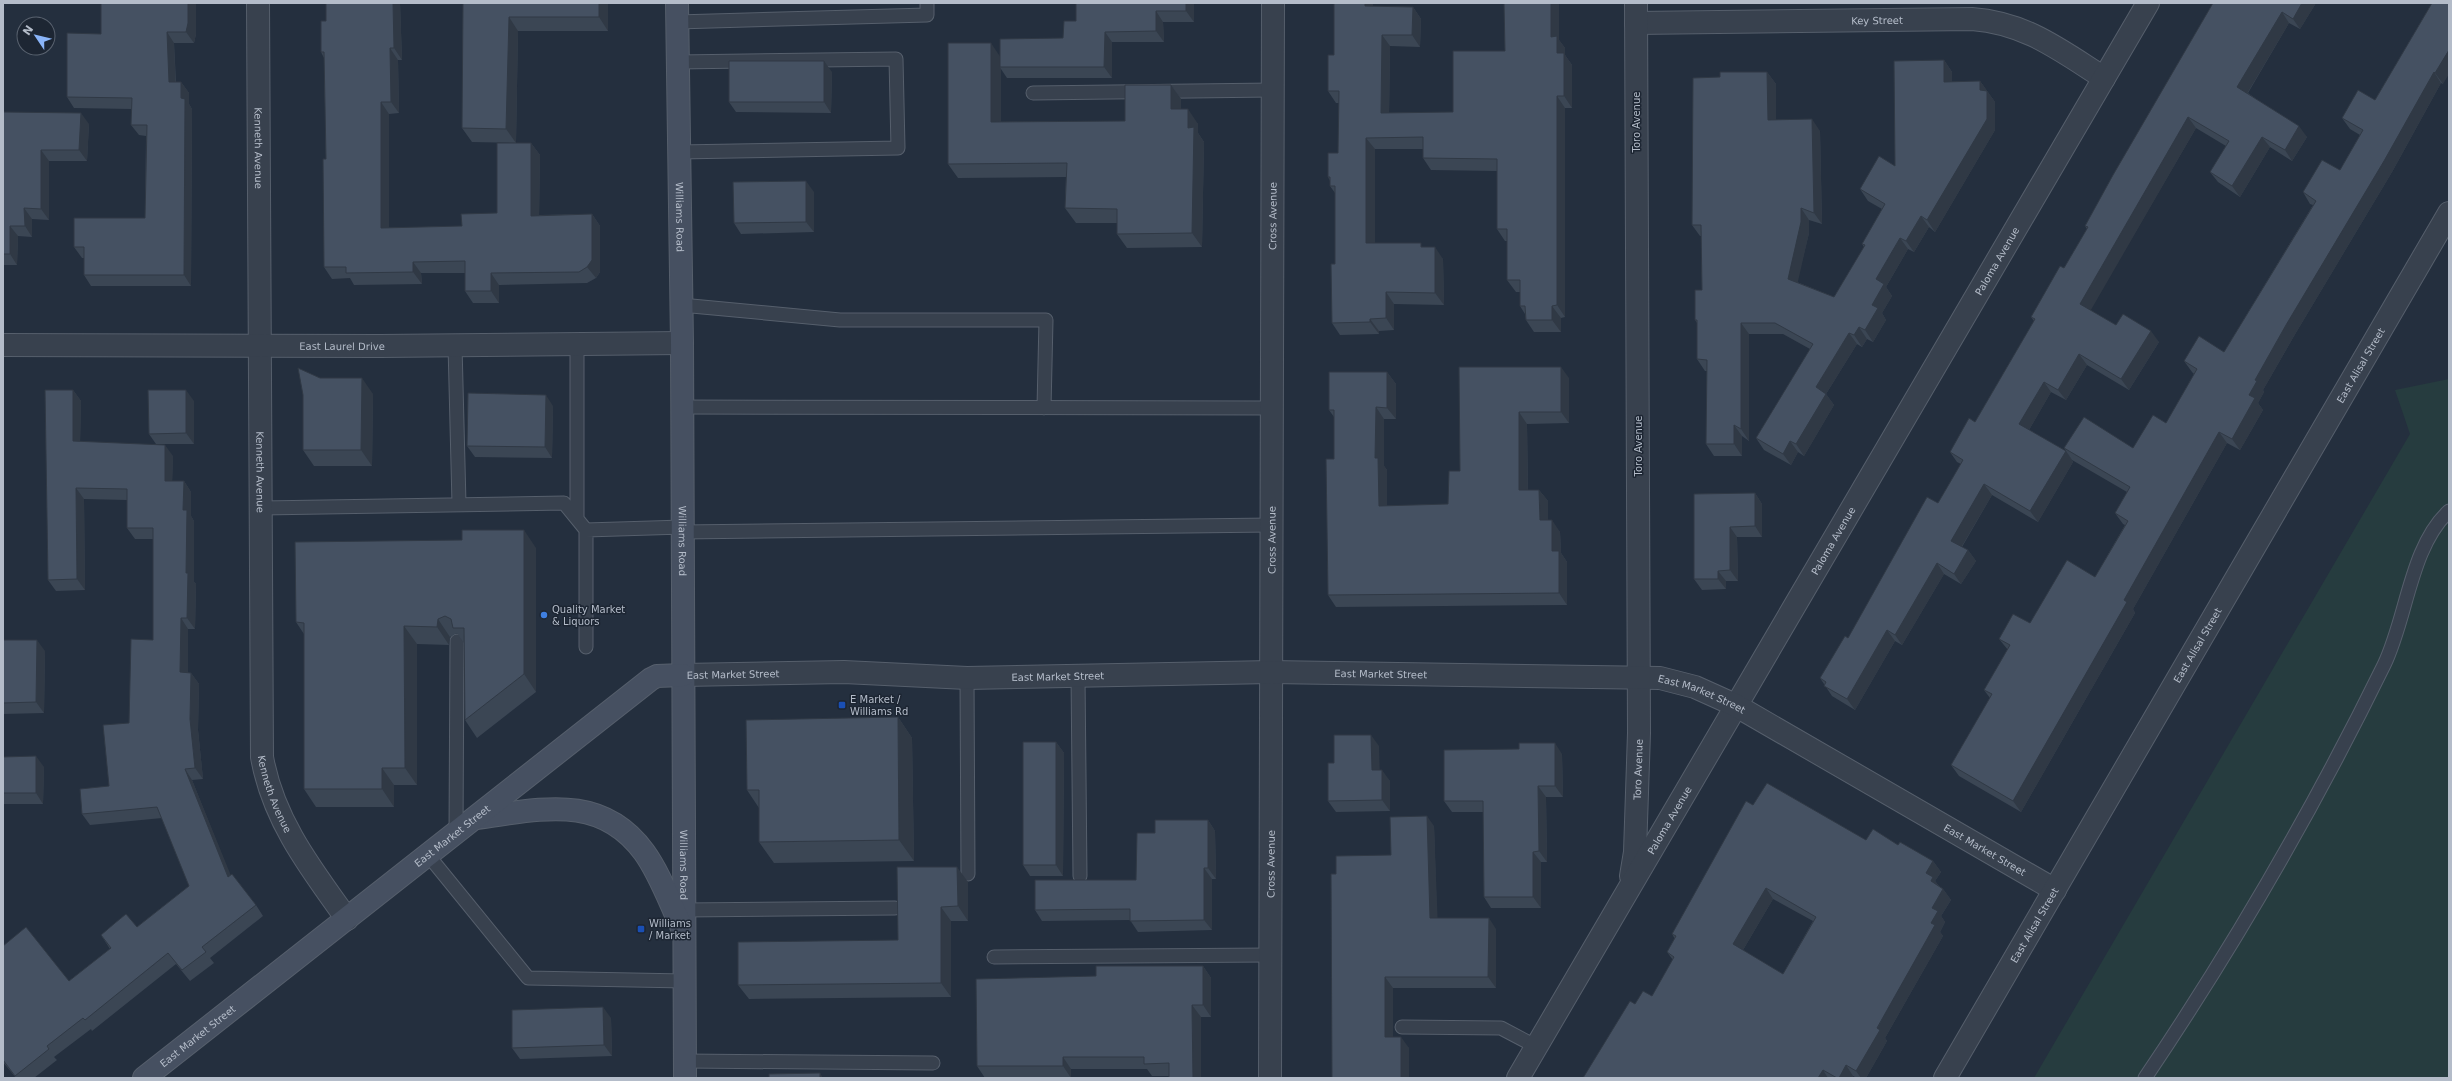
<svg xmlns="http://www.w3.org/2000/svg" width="2452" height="1081" viewBox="0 0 2452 1081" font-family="'DejaVu Sans',sans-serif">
	<rect width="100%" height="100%" fill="#242f3e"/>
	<path fill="#263c3f" d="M2449,379V1078H2034L2410,434L2395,390Z"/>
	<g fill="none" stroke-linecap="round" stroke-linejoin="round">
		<g stroke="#565f6c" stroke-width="15">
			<path id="service" d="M677,22L927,15V3
				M678,62L896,59L898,148L679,152
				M1033,93L1273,90
				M681,305L840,320H1046L1044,408
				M577,344V519
				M455,345L459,504
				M682,407L1272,408
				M262,508L564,503L586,530L683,527
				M682,532L1272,525
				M586,647V530
				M1078,676L1080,876
				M967,678L968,874
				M456,834L457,641
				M428,855L528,978L685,981
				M684,910L895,908
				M994,957L1270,955
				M1402,1027L1501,1028L1537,1047
				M685,1061L933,1063
				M2145,1078C2234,946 2314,808 2384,665C2407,618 2410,547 2449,511"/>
		</g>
		<g stroke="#565f6c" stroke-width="24">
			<g id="minor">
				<path id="s1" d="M258,3L262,757C273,820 311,869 347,919"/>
				<path id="s2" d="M1636,23L1972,19C2026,23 2060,50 2104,78"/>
				<path id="s3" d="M3,345L380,346L682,343"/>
				<path id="s4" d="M1631,876L1635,852L1639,733L1636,3"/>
				<path id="s5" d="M1270,1078L1273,3"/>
				<path id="s6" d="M1518,1078L2148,3"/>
			</g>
		</g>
		<g stroke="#565f6c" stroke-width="24">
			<g id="tertiary">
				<path id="s7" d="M683,675L844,672L967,678L1271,672L1660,678L1695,687L1735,705L2055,890"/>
				<path id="s8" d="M1945,1078L2449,213"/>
			</g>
		</g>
		<g stroke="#565f6c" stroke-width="24">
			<g id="secondary">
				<path id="s9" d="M677,3L682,343L685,1078"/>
				<path d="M476,818C539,810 600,792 644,852C660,874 670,903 682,928"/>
				<path id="s10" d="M144,1078L651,679L657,676L683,675"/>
			</g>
		</g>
		<use href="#service" stroke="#38414e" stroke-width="13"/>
		<use href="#minor" stroke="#38414e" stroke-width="22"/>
		<use href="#tertiary" stroke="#38414e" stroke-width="22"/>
		<use href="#secondary" stroke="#465061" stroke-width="22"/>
	</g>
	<path fill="#3b4654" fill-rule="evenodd" d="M101,3L196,34L194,43H174L176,82H181L189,93V104L192,109L191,286H91L84,275V258H82L74,247L145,218L146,136L139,135L131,125V109L74,108L67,97L101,34Z
		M326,3H400L402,60H398L399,113L389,114V228L462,226L497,213L531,143L540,155L539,215L592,214L600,226V272L596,278L587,283L499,285V303H473L465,291V273H421L422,284L354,285L350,278L332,279L324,267L326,159L324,58L321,52L326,21Z
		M463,3H608V31H518L516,143L472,142L462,128Z
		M1076,3H1194V22H1163L1164,42H1112V78H1007L1001,69V122L1125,121L1171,85L1181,99V109L1198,124V133L1204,142L1202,247L1127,248L1117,234V223H1076L1065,208L1066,177L958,178L948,164L1000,56L1063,38L1076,21Z
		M1334,3H1373V6L1413,7L1421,19L1420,47L1390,46L1389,113L1453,112L1505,51L1504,3H1502H1559V40L1565,48V55L1572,65V108H1565V317L1561,318V332H1534L1526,320L1525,314L1520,306V292H1516L1507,280V241H1505L1497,229V171L1431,170L1423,158V149H1375V243L1424,247L1443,259L1444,305L1394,304V330L1379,331V334L1340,335L1332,323L1335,264V193L1330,186V181L1328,177L1338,153L1339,103H1336L1328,91L1334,55Z
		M2213,3H2316L2300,29L2289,23L2248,93L2307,137L2292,161L2270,147L2240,197L2218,182L2210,172L2226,146L2196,128L2090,310L2116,325L2159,342L2129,390L2087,365L2066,400L2051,392L2029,430L2066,451L2073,462L2038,522L1992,495L1962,547L1968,550L1976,561L1961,584L1944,574L1902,645L1895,641L1855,710L1832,696L1820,678L1848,638L1938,503L1961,464L1957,462L1950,452L1975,422L2034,321L2031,317L2064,268L2087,229L2085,226Z
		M2432,3L2443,84L2441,83L2392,172L2294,336L2263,390L2264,392L2258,403L2263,410L2240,450L2227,443L2133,609L2135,613L2021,812L1959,776L1951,765L1990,698L1984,690L2008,650L1999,639L2030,623L2095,577L2125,525L2123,524L2115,513L2127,492L2072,460L2064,448H2133L2166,423L2194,374L2192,372L2184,361L2224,352L2313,205L2310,204L2303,192L2340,170L2360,135L2350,129L2342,118L2375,100Z
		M1944,60L1952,72V82L1980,81L1995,102V130L1935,232L1929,227L1914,252L1908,249L1886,287L1892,296L1882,313L1886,320L1873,342L1867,339L1862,347L1857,344L1826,394L1834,405L1804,456L1798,452L1791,465L1764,450L1756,438L1810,349L1783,334H1749V441L1742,436V456H1714L1706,444L1707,371H1705L1697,359V323L1695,320L1702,290L1701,236H1700L1692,225L1720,77L1767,72L1776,84V120L1820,131L1822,224L1809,220V233L1797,282L1834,297L1864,247L1862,244L1882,209L1868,201L1860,189L1895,166Z
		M832,72L831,113L736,112L729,102Z
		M3,109L5,113L89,124L87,161H49V220L32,219V237L18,236L17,265H3Z
		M814,192V232L741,234L734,223Z
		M1459,367L1569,378V423L1527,424L1528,490H1539L1548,501V520L1560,532L1561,553L1567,562V605L1336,607L1328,595L1334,459V417L1329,410L1387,372L1396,384V419H1384V466L1387,470V506L1448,504L1460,471Z
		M320,378L373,394L372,466H314L303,450Z
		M73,390L81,401L80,441L173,456L172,481H184L191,492V516L194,521V582L196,584L195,629H188V673H191L199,684L198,730L203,779L192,780L230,875L256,905L263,916L210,958L214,963L190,981L176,964L92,1031L91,1029L54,1057L57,1060L34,1078H16L3,1062V946L69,981L110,949L101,935L137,927L189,886L162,818L90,825L82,814L109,786L129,723L153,640V539H135L127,528V500L84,499L85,590L56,591L48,580Z
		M194,401V444H156L149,434Z
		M553,406L552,458L475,457L467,446Z
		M1755,493L1762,504V537H1737L1738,581H1726V589L1702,590L1694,579V494Z
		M536,548V692L477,738L465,720L464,643L457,633L450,637L449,645L417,644V785H394V807H316L304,789V634L296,622Z
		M3,583L4,585V640L45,651L44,713L3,714Z
		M898,717L912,738L914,861L774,863L759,842V808L747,790Z
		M1056,742L1064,753L1063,876H1030L1023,865Z
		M1379,746V770L1390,781V811L1336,812L1328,801L1334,763Z
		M1562,754L1563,797H1546L1547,862H1541V908H1491L1484,897L1483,812H1452L1444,801Z
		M3,757L44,767L43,804H4L3,802Z
		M1753,805L1866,840L1898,845L1933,861L1941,872L1935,881L1939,886L1943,889L1951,900L1941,916L1945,922L1940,932L1943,936L1885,1038L1887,1041L1866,1078H1857L1853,1076L1852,1078H1583L1635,1004L1652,996L1673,960L1667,952L1675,939L1672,934ZM1773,899L1813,921L1783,974L1743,950Z
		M1208,820L1215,831L1216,879H1212V930L1138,932L1130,920L1042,921L1035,910L1136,880L1155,833Z
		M1434,826L1437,918L1496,929V988H1393V1037L1409,1048V1078H1332L1336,874L1391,855Z
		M968,882V921H951V997L749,999L738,985L898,940Z
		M1203,966L1211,978V1017H1201L1169,1076H1152L1147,1069H1071V1078H985L977,1066L1096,976Z
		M611,1018L612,1056L520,1059L512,1048Z"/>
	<path fill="#303945" d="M188,3H196V34L194,43L186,32Z
		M393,3H400L402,60L394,48Z
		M599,3H608V31L599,17Z
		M1186,3H1194V22L1186,11Z
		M1365,3H1373V18L1365,6Z
		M1551,3H1559V40L1565,48V55L1572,65V108L1564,96L1557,53L1551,37Z
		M2302,3H2316L2300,29L2293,19Z
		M1413,7L1421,19L1420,47L1412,35Z
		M1156,11L1163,22L1164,42L1156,31Z
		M2282,12L2289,23L2245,97L2237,87Z
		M509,17L518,31L516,143L506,129Z
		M167,32L174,43L176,93L169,82Z
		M1105,32L1112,42V78L1104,67Z
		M1382,35L1390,46L1389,124L1381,113Z
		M991,43L1001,58L1000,67L1001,69V136L991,122Z
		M390,48L398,60L399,113L391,102Z
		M2449,50V74L2443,84L2435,73Z
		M1944,60L1952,72V93L1944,82Z
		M824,61L832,72L831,113L824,102Z
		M1767,72L1776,84V131L1768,120Z
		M2434,72L2441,83L2392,172L2294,336L2263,390L2264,392L2258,403L2263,410L2240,450L2232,439L2249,395L2255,380L2286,325Z
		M1980,81L1995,102V130L1935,232L1927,220Z
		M181,82L189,93V104L192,109L191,286L184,275Z
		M1171,85L1181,99V124L1171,109Z
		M1557,96L1565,108V317L1557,305Z
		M381,102L389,114V240L381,228Z
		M1188,109L1198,124V133L1204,142L1202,247L1192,233L1188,128Z
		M81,113L89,124L87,161L79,150Z
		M2188,117L2196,128L2088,315L2080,304Z
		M1812,119L1820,131L1822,224L1814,213Z
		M2299,126L2307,137L2292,161L2285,150Z
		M2262,137L2270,147L2240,197L2232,186Z
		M1366,138L1375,149V255L1366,243Z
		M531,143L540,155L539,227L531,216Z
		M41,150L49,161V220L41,209Z
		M806,181L814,192V232L806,222Z
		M24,208L32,219V237L25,226Z
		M1801,208L1809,220V233L1796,290L1788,279Z
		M592,214L600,226V272L596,278L587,267Z
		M1921,216L1929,227L1914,252L1906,241Z
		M10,226L18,236L17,265L10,254Z
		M1900,238L1908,249L1886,287L1892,296L1882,313L1886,320L1873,342L1865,330L1872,305L1876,279Z
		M1435,247L1443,259L1444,305L1435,293Z
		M413,262L421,273L422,284L413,272Z
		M491,273L499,285V303L491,291Z
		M1386,292L1394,304V330L1386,318Z
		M1552,306L1561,318V332L1552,320Z
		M1370,319L1379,331V334L1370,322Z
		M1741,323L1749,334V441L1741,429Z
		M1859,327L1867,339L1862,347L1854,335Z
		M2151,331L2159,342L2129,390L2121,379Z
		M1849,333L1857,344L1826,394L1834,405L1804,456L1796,444L1816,387Z
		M2079,354L2087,365L2066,400L2058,390Z
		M1561,367L1569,378V423L1561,412Z
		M1387,372L1396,384V419L1387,408Z
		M362,378L373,394L372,466L361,450Z
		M2044,382L2051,392L2026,435L2019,424Z
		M73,390L81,401L80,452L73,441Z
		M186,390L194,401V444L186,433Z
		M546,395L553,406L552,458L545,447Z
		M1376,407L1384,419V466L1387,470V518L1379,506L1375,458Z
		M1519,412L1527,424L1528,501L1519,490Z
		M1734,425L1742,436V456L1734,444Z
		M2219,432L2227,443L2133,609L2135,613L2021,812L2013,801L2124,600Z
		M1790,441L1798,452L1791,465L1783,454Z
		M165,445L173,456L172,492L165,481Z
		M2066,451L2073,462L2038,522L2030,511Z
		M184,481L191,492V516L194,521V582L196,584L195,629L187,618L186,573L183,510Z
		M1984,484L1992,495L1959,551L1951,541Z
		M76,488L84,499L85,590L77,579Z
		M1539,490L1548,501V532L1540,520Z
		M1755,493L1762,504V537L1755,526Z
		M1552,520L1560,532L1561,553L1567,562V605L1559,593L1552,551Z
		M1730,527L1737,537L1738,581L1730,570Z
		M524,530L536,548V692L524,674Z
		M1968,550L1976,561L1961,584L1954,574Z
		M1937,563L1944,574L1902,645L1895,635Z
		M1718,571L1726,581V589L1718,579Z
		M3,583L4,585V651L3,649Z
		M181,618L188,629V683L180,672Z
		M438,619L450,637L449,645L437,627Z
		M404,626L417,644V785L405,768Z
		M1887,630L1895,641L1855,710L1847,699Z
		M37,640L45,651L44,713L36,702Z
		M191,673L199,684L198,730L203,779L195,768L190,719Z
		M898,717L912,738L914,861L899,840Z
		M1371,735L1379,746L1380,781L1372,770Z
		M1056,742L1064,753L1063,876L1056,865Z
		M1555,743L1562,754L1563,797L1555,786Z
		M36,756L44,767L43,804L36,793Z
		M382,768L394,785V807L382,789Z
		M185,769L192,780L236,888L228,877Z
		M1382,770L1390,781V811L1382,800Z
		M1538,786L1546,797L1547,862L1539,851Z
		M1427,816L1434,826L1438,929L1430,918Z
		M1208,820L1215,831L1216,879L1208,868Z
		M1533,852L1541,862V908L1533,897Z
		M1933,861L1941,872L1935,881L1940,888L1931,881L1926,873Z
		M957,867L968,882V921L958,906Z
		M1204,868L1212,879V930L1204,920Z
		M1766,888L1773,899L1740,955L1733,944Z
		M1943,889L1951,900L1941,916L1945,922L1940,932L1943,936L1885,1038L1887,1041L1866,1078H1861L1856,1071L1931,923L1932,908Z
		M941,907L951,921V997L941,983Z
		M1489,918L1496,929V988L1488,977Z
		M1203,966L1211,978V1017L1203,1005Z
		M1385,977L1393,988V1048L1385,1037Z
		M1192,1005L1201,1017V1078H1193Z
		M603,1007L611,1018L612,1056L604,1045Z
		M1401,1037L1409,1048V1078H1401Z
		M1063,1057L1071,1069V1078L1063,1066Z
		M1846,1065L1853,1076L1852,1078H1839Z
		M1823,1070L1828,1078H1818Z
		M820,1073L823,1078H820Z"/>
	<path fill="#455162" stroke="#303945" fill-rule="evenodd" d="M101,3H188V23L186,32H167L169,82H181V98L185,99L184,275H84V247H74V218H145L147,125H131L132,98L67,97V33L101,34Z
		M326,3H393L394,48H390L391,102H381V228L462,226L461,214L497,213V143H531V216L592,214V260L587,267L579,272L491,273V291H465V261L413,262V272L346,273V267H324L323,159H326L324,52H321V21H326Z
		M463,3H599V17H509L506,129L462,128Z
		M1076,3H1186V11H1156V31L1105,32L1104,67H1000V39L1063,38L1064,21H1076Z
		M1334,3H1365V6L1413,7L1412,35H1382L1381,113L1453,112V51H1505L1504,3H1551V37L1557,36V53H1564V96H1557V305L1552,306V320H1526L1525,306H1520V280H1507V229H1497V159L1423,158V137L1366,138V243H1421V247H1435V293L1386,292V318L1370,319V322L1332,323L1331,264H1335V186H1330V177H1328V153H1338L1339,91H1328V55H1334Z
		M2213,3H2302L2293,19L2282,12L2237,87L2299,126L2285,150L2262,137L2232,186L2210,172L2229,141L2188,117L2080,304L2116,325L2123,314L2151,331L2121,379L2079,354L2058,390L2044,382L2019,424L2066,451L2030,511L1984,484L1951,541L1968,550L1954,574L1937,563L1895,635L1887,630L1847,699L1824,686L1826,682L1820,678L1845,636L1848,638L1927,497L1938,503L1963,460L1950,452L1969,418L1975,422L2035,319L2031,317L2060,266L2064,268L2088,227L2085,226L2113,175Z
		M2432,3H2449V50L2435,73L2434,72L2384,161L2286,325L2255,380L2257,381L2249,395L2255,398L2232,439L2219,432L2124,600L2127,602L2013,801L1951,765L1992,694L1984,690L2010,645L1999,639L2013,614L2030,623L2067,560L2095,577L2128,521L2115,513L2130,487L2064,448L2084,417L2133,448L2153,415L2166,423L2197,369L2184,361L2199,336L2224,352L2316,201L2303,192L2322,160L2340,170L2363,130L2342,118L2358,90L2375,100Z
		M948,43H991V122L1125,121V85H1171V109H1188V128L1194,127L1192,233L1117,234V209L1065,208L1067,163L948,164Z
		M1944,60V82L1980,81V90L1987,91V119L1927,220L1921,216L1906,241L1900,238L1876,279L1884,284L1872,305L1878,308L1865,330L1859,327L1854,335L1849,333L1816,387L1826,394L1796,444L1790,441L1783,454L1756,438L1813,344L1775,323H1741V429L1734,425V444H1706L1707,360L1697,359V320H1695V290H1702L1701,225H1692L1693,78L1720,77V72H1767L1768,120L1812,119L1814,213L1801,208V222L1788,279L1834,297L1865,245L1862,244L1885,204L1860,189L1879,156L1895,166L1894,61Z
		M729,61H824V102H729Z
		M3,112L81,113L79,150H41V209L24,208L25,226H10V254H3Z
		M806,181V222L734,223L733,182Z
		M1459,367H1561V412H1519V490H1539L1540,520H1552V551H1559V593L1328,595L1326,459H1334V410H1329V372H1387V408L1376,407L1375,458H1378L1379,506L1448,504L1449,471H1460Z
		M298,368L320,378H362L361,450H303V395Z
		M45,390H73V441L165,445V481H184L183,510H187L186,573H188L187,618H181L180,672L191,673L190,719L195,768L185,769L228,877L232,874L256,905L202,947L206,952L182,970L168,953L85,1020L83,1018L47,1046L49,1049L15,1076L3,1060V946L26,927L69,981L111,948L101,935L115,923L126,914L137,927L189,886L157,807L82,814L80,789L109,786L103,725L129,723L131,639L153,640V528H127V489L76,488L77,579L48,580Z
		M148,390H186V433L149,434Z
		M468,393L546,395L545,447L467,446Z
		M1755,493V526L1730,527V570L1718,571V579H1694V494Z
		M462,530H524V674L465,720L464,628H453L451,619L445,616L438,619L437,627L404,626L405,768H382V789H304V623L296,622L295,542L462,540Z
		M3,640H37L36,702L3,703Z
		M898,717L899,840L759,842V790H747L746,720Z
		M1334,735H1371L1372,770H1382V800L1328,801V763H1334Z
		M1023,742H1056V865H1023Z
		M1519,743H1555V786H1538L1539,851L1533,852V897H1484L1483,801H1444V750L1519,749Z
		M36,756V793H3V757Z
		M1767,783L1866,840L1873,829L1898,845L1900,842L1933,861L1926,873L1933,877L1931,881L1943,889L1932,908L1938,911L1931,923L1935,925L1877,1028L1880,1030L1856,1071L1846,1065L1839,1078H1837L1823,1070L1818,1078H1583L1630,1001L1635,1004L1643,991L1652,996L1674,957L1667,952L1676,936L1672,934L1746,801L1753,805ZM1766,888L1816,917L1783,974L1733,944Z
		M1427,816L1430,918H1489L1488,977H1385V1037H1401V1078H1332L1331,874H1336V856L1391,855L1390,817Z
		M1155,820H1208V868H1204V920L1130,921V909L1035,910V880H1136L1137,833H1155Z
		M897,867H957L958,906L941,907V983L738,985V942L898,940Z
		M1096,966H1203V1005H1192L1193,1078H1169V1063L1144,1064V1057H1063V1066H977L976,979L1096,976Z
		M603,1007L604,1045L512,1048V1010Z
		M820,1073V1078H769V1074Z"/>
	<circle fill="#3f7fe0" stroke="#1d2633" stroke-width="1.5" cx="544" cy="615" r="4"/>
	<g fill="#1a4fb4" stroke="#1d2633" stroke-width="1.5">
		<rect x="838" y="701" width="8" height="8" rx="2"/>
		<rect x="637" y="925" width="8" height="8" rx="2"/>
	</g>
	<g text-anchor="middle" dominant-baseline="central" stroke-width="3" stroke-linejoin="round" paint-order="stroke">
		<g font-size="10" fill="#b4bcc9" stroke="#1d2633">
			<text stroke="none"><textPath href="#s2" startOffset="241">Key Street</textPath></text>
			<text transform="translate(1636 122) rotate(-90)">Toro Avenue</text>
			<text stroke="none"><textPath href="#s1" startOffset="145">Kenneth Avenue</textPath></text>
			<text stroke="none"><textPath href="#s9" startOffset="214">Williams Road</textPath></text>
			<text stroke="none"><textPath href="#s5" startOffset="862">Cross Avenue</textPath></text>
			<text stroke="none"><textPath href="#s6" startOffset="947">Paloma Avenue</textPath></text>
			<text stroke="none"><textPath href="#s3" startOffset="339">East Laurel Drive</textPath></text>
			<text stroke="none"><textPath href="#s8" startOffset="825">East Alisal Street</textPath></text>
			<text transform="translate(1638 446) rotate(-90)">Toro Avenue</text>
			<text stroke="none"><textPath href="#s1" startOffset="469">Kenneth Avenue</textPath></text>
			<text stroke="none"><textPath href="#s9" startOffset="538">Williams Road</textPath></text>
			<text stroke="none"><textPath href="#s6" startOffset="623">Paloma Avenue</textPath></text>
			<text stroke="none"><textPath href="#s5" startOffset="538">Cross Avenue</textPath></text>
			<text stroke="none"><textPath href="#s8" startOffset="501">East Alisal Street</textPath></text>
			<text stroke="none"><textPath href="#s7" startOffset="698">East Market Street</textPath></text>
			<text stroke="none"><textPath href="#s7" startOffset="50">East Market Street</textPath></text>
			<text stroke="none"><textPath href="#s7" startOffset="375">East Market Street</textPath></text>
			<text stroke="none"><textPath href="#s7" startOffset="1022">East Market Street</textPath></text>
			<text stroke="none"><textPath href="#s4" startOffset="107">Toro Avenue</textPath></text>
			<text stroke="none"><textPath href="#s1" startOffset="793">Kenneth Avenue</textPath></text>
			<text stroke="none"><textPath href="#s6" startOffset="299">Paloma Avenue</textPath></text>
			<text stroke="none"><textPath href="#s10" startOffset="392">East Market Street</textPath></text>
			<text stroke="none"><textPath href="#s7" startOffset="1346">East Market Street</textPath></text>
			<text stroke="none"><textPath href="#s9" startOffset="862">Williams Road</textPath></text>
			<text stroke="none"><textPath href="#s5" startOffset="214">Cross Avenue</textPath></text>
			<text stroke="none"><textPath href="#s8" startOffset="177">East Alisal Street</textPath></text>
			<text stroke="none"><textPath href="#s10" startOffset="68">East Market Street</textPath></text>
		</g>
		<g font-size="10" fill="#b4bcc9" stroke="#1d2633" text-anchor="start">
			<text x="552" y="609">Quality Market<tspan x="552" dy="12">&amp; Liquors</tspan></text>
			<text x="850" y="699">E Market /<tspan x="850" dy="12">Williams Rd</tspan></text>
			<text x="649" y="923">Williams<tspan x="649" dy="12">/ Market</tspan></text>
		</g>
	</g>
	<rect width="2452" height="1081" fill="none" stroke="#b4bcc9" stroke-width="8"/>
	<g transform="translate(36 36) rotate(305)"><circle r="19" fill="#1d2633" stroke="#59626f"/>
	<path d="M0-3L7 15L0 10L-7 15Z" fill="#8ab4f8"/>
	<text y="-6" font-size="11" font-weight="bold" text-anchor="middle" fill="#b4bcc9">N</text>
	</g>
</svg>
